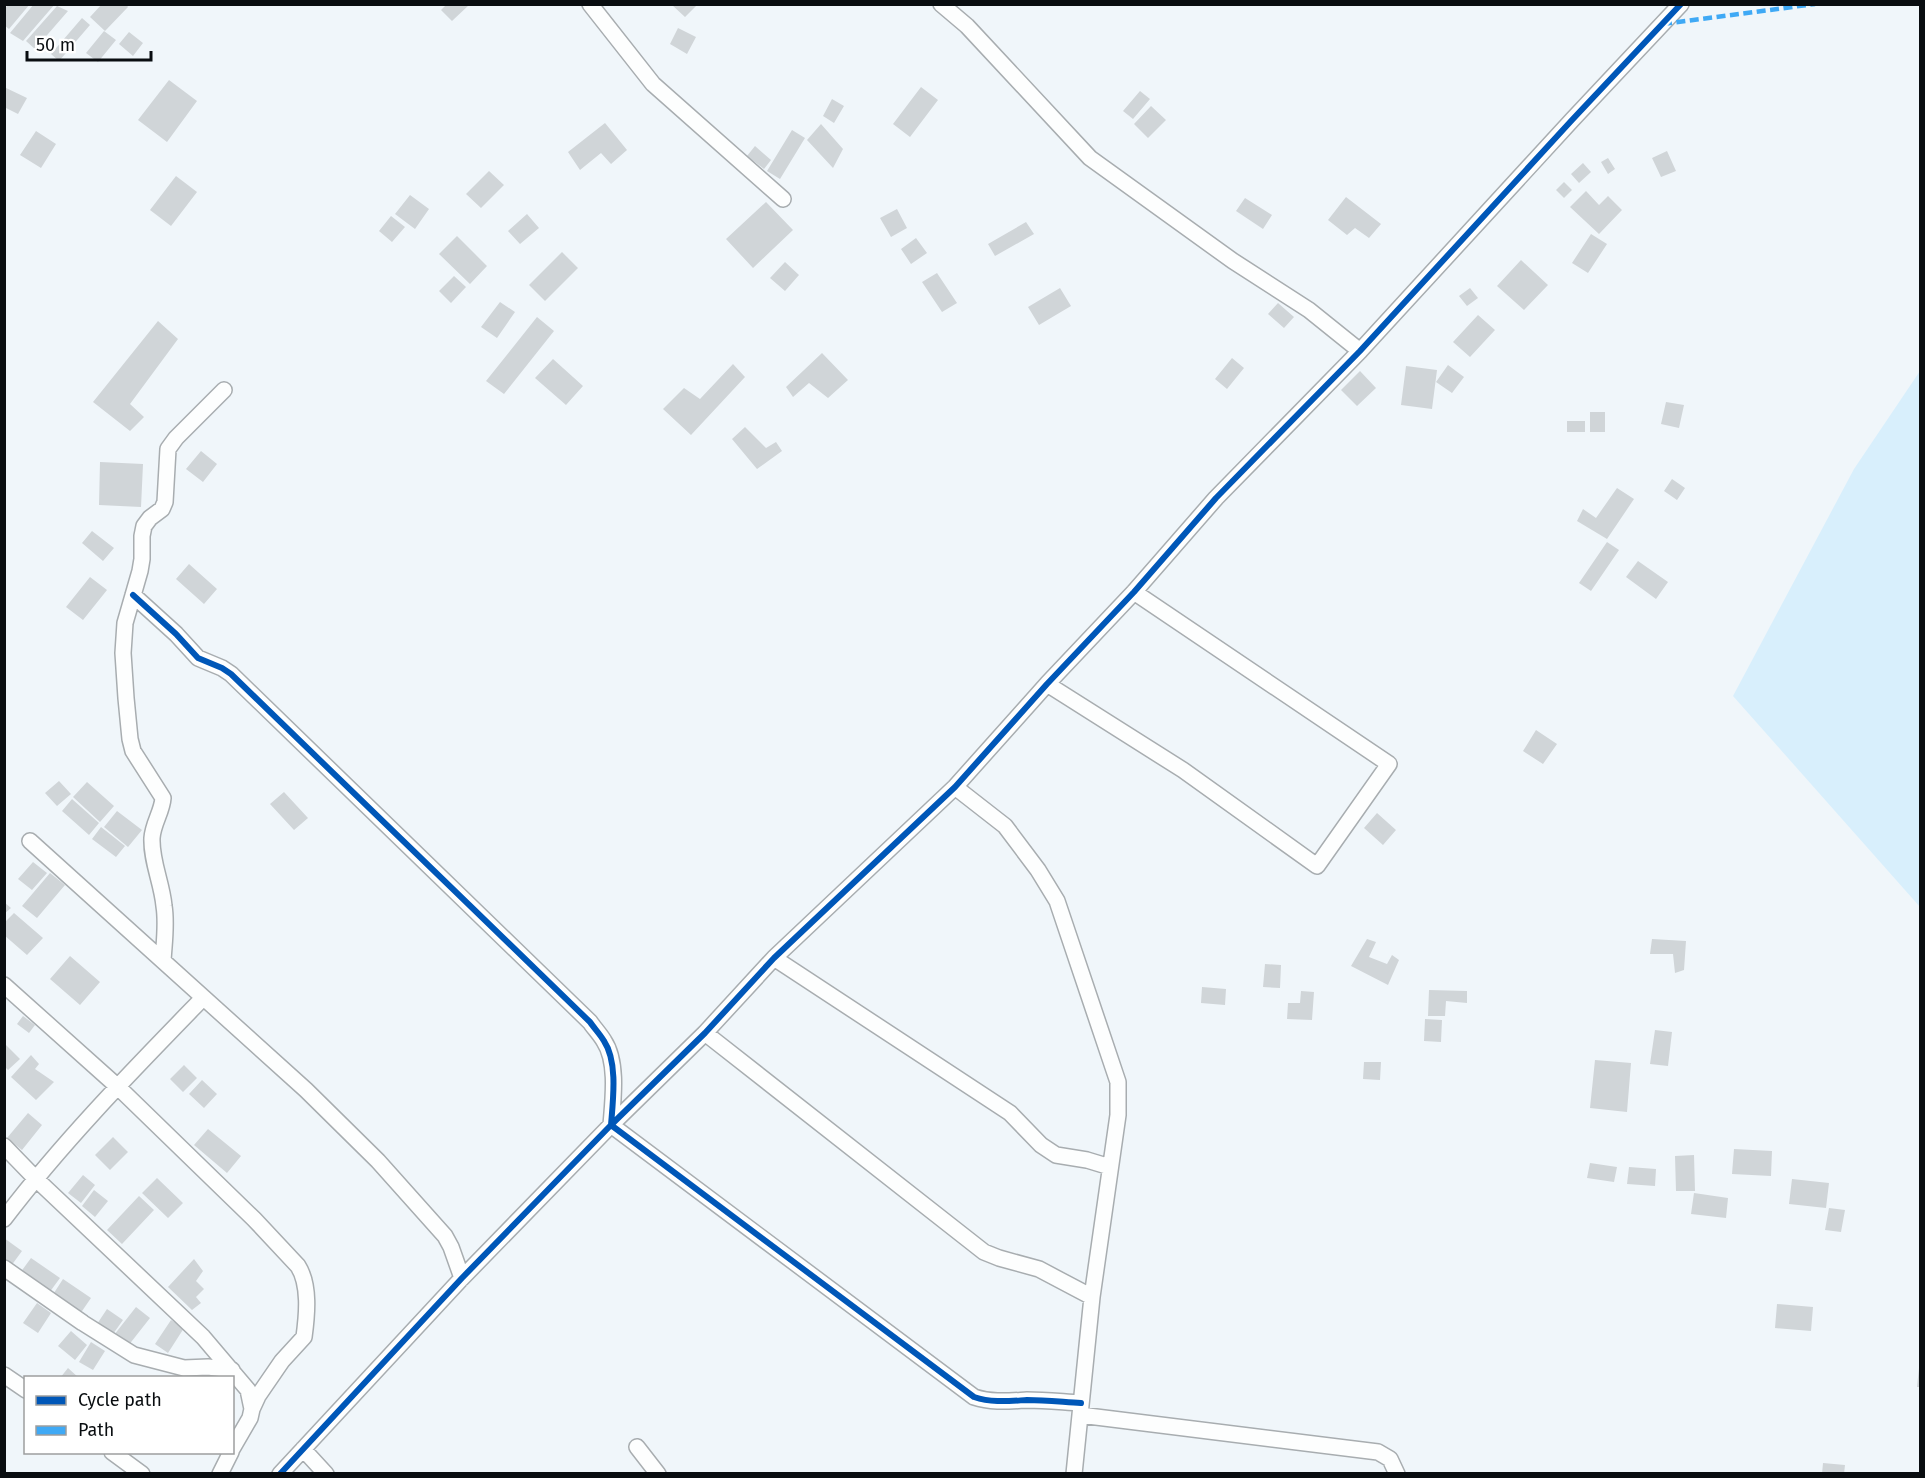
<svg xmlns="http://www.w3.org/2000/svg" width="1925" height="1478" viewBox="0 0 1925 1478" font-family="'Fira Sans',sans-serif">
	<rect width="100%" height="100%" fill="#f0f6fa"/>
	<path fill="#d8effc" d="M1920,371V907L1733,696L1854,469Z"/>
	<path fill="#d0d5d8" d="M9,4H30L9,29L4,25V9Z
		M34,4H55L23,41L10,33Z
		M102,4H126L128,7L105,31L90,17Z
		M446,5H469L452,21L441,10Z
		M672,5H697L685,17Z
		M57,6L68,11L35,49L26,41Z
		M82,18L90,25L59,61L51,54Z
		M678,28L696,37L687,54L670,44Z
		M104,31L116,40L98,62L86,53Z
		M129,32L143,43L133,56L119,44Z
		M169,80L197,101L167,142L138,120Z
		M4,87L27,98L18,114L4,107Z
		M921,87L938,100L910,137L893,124Z
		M1140,91L1150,99L1133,119L1123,111Z
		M832,99L844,106L834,123L823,116Z
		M1151,106L1166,120L1148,138L1134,124Z
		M605,123L627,150L611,164L601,153L580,170L568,152Z
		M821,124L843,149L833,168L807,140Z
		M792,130L805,138L780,179L767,171Z
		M36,131L56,144L41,168L20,155Z
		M755,146L771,160L764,169L747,156Z
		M1667,151L1676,171L1661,177L1652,158Z
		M1608,158L1615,169L1608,174L1601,162Z
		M1583,163L1591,172L1579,183L1571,174Z
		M489,171L504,185L481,208L466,194Z
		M176,176L197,192L171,226L150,210Z
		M1564,182L1572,190L1564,198L1556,190Z
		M1586,191L1599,205L1608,196L1622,210L1599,234L1570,207Z
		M410,195L429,209L415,229L395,214Z
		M1346,197L1381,224L1369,238L1355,228L1347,235L1328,220Z
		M1245,198L1272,215L1263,229L1236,211Z
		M766,202L793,230L753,268L726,239Z
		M897,209L907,228L891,237L880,218Z
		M527,214L539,228L520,244L508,231Z
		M391,216L405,227L392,242L379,231Z
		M1026,222L1034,234L995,256L988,244Z
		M1591,234L1607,244L1588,273L1572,263Z
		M457,236L487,266L470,284L439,254Z
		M916,238L927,253L911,264L901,249Z
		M562,252L578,268L545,301L529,285Z
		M1521,260L1548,285L1524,310L1497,286Z
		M785,262L799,275L785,291L770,278Z
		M937,273L957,303L942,312L922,282Z
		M454,276L466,287L451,303L439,291Z
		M1060,288L1071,306L1039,325L1028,307Z
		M1470,288L1478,298L1467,306L1459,296Z
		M500,302L515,312L497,338L481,327Z
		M1278,303L1294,317L1284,328L1268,314Z
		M1478,315L1495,330L1470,357L1453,342Z
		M537,317L554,331L504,394L486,381Z
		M158,321L178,339L130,404L144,417L130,431L93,402Z
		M822,353L848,380L828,398L809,383L793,397L786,387Z
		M1232,358L1244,368L1227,389L1215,379Z
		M553,359L583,386L566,405L535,378Z
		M733,364L745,377L691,435L663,409L684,388L700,399Z
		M1448,365L1464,377L1452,393L1436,382Z
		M1406,366L1437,370L1432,409L1401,405Z
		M1360,371L1376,388L1357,406L1341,390Z
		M1666,402L1684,405L1679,428L1661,424Z
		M1590,412H1605V432H1590Z
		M1567,421H1585V432H1567Z
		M745,427L766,448L776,442L782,451L757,469L732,439Z
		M201,451L217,464L203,482L186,469Z
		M100,462L143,464L141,507L99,505Z
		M1672,479L1685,488L1677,500L1664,491Z
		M1617,488L1634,499L1607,539L1577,521L1583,509L1596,518Z
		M92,531L114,548L103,561L82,543Z
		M1607,542L1619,550L1591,591L1579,583Z
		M1638,561L1668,582L1656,599L1626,577Z
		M189,564L217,589L204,604L176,579Z
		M90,577L107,590L83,620L66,607Z
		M1536,730L1557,744L1543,764L1523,751Z
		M59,781L71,794L57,806L45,793Z
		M87,782L114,806L100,822L73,797Z
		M284,792L308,818L294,830L270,804Z
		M72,799L99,823L89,835L62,811Z
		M117,811L142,830L128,847L104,827Z
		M1377,813L1396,830L1383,845L1364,828Z
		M101,827L125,846L116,857L92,839Z
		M33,862L47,873L32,890L18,879Z
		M50,873L65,885L37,918L22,906Z
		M4,902L11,908L4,914Z
		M14,913L43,938L27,955L4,935V923Z
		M1367,939L1376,942L1369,957L1387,964L1392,955L1399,960L1388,985L1351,966Z
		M1652,939L1686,941L1684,970L1675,973L1673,954H1650Z
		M70,956L100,982L80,1005L50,979Z
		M1265,964L1281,965L1280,988L1263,987Z
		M1202,987L1226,989L1225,1005L1201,1003Z
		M1429,990L1467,991V1003L1446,1001L1445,1016H1428Z
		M1301,991L1314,992L1312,1020L1287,1019L1288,1003H1300Z
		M23,1016L35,1025L29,1033L17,1024Z
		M1425,1019L1442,1020L1441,1042L1424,1041Z
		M1655,1030L1672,1032L1668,1066L1650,1064Z
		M4,1043L20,1059L8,1070L4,1066Z
		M31,1055L39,1064L35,1069L54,1082L36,1100L11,1077Z
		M1595,1060L1631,1063L1627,1112L1590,1108Z
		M1364,1062H1381L1380,1080L1363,1079Z
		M184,1065L197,1078L183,1092L170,1079Z
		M202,1080L217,1094L204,1108L189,1094Z
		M28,1113L42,1125L22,1150L7,1138Z
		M208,1129L241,1156L227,1173L194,1145Z
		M113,1137L128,1152L110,1170L95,1155Z
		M1734,1149L1772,1151L1771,1176L1732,1174Z
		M1694,1155L1695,1191H1676L1675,1156Z
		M1590,1163L1617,1167L1614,1182L1587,1178Z
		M1629,1167L1656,1169L1655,1186L1627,1184Z
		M83,1175L95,1185L81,1203L68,1193Z
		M157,1178L183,1203L168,1218L142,1193Z
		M1792,1179L1829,1183L1826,1208L1789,1204Z
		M94,1190L108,1201L95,1217L82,1206Z
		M1694,1193L1728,1198L1726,1218L1691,1214Z
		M139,1196L154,1210L122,1244L107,1230Z
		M1829,1208L1845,1210L1841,1232L1825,1230Z
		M4,1238L22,1251L11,1266L4,1262Z
		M31,1258L60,1278L49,1293L20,1273Z
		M194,1259L203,1271L196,1281L204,1289L196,1297L201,1303L192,1310L168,1287Z
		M63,1279L91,1298L80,1314L52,1296Z
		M37,1303L51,1313L38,1333L23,1323Z
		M1777,1304L1813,1307L1811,1331L1775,1328Z
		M136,1307L150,1318L128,1346L114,1335Z
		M107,1309L123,1320L113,1334L97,1324Z
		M171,1320L184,1328L168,1353L155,1344Z
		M71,1331L87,1345L75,1360L58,1346Z
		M91,1342L105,1351L93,1370L79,1362Z
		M68,1368L79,1378H60Z
		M1919,1368H1920V1387H1917Z
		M1823,1463L1845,1465L1844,1474H1822Z"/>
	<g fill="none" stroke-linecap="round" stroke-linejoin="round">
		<g stroke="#a8adb0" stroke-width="18">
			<path id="street" d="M590,4L653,84L783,199
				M941,4L967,26L1090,158L1233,261L1309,310L1360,351
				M133,595L176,634L198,658L222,668L231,674L590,1022C594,1028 600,1034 604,1041C618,1062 613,1100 611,1125L974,1397C992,1403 1009,1401 1027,1400C1045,1400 1063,1402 1081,1403
				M1047,684L1183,770L1317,866L1389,764L1134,592
				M955,787L1005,826L1038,870L1057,901L1118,1082V1115L1092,1297L1074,1474
				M30,841L306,1090L378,1161L445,1236L451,1247L462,1278
				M774,958L1010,1113L1041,1145L1056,1155L1087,1160L1110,1167
				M163,961C164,943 167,924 164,906C162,883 151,861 152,838C153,823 162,812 163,798L133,751L130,739L126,698L123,653L125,623L140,571L142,559V536L144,526L150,518L162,509L165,502L168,449L176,438L224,390
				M4,985L118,1087L254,1219L298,1266C310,1285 307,1315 304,1337L282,1361L258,1396L252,1409
				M705,1033L984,1252L999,1258L1039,1269L1092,1297
				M4,1146L35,1178L203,1337L248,1390L252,1409L250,1418L232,1449
				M4,1219C64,1140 134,1069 203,998
				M4,1268L83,1323L134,1355L184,1368L208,1367L232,1370
				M4,1375L26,1390
				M1080,1415L1378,1452L1390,1459L1397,1474
				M637,1447L658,1474
				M303,1449L326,1474
				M112,1452L142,1474
				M220,1474L231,1452
				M280,1474L462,1278L611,1125L705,1033L774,958L955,787L1047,684L1134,592L1216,498L1360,351L1572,120L1681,4"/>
		</g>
		<use href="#street" stroke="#fdfefe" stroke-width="15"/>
		<path stroke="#3fa9f5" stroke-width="4.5" stroke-dasharray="9 4.5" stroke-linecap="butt" d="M1663,24L1815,4"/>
		<g stroke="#fff" stroke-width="10">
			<path id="cycleway" d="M133,595L176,634L198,658L222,668L231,674L590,1022C594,1028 600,1034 604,1041C618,1062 613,1100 611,1125L974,1397C992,1403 1009,1401 1027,1400C1045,1400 1063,1402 1081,1403
				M280,1474L462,1278L611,1125L705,1033L774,958L955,787L1047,684L1134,592L1216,498L1360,351L1572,120L1681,4"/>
		</g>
		<use href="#cycleway" stroke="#0057b8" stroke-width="6"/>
	</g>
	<rect width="1925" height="1478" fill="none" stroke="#090d10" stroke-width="12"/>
	<rect x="24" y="1376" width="210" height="78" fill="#ffffff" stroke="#9d9e9f" stroke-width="1.5"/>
	<rect x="36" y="1396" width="30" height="9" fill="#0057b8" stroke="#9d9e9f" stroke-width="1.5"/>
	<text x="78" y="1406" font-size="18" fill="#090d10">Cycle path</text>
	<rect x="36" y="1426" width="30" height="9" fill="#3fa9f5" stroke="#9d9e9f" stroke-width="1.5"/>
	<text x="78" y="1436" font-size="18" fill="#090d10">Path</text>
	<path d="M27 51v9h124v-9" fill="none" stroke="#090d10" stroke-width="3"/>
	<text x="36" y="51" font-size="18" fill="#090d10" stroke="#ffffff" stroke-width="4.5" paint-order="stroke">50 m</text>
</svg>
